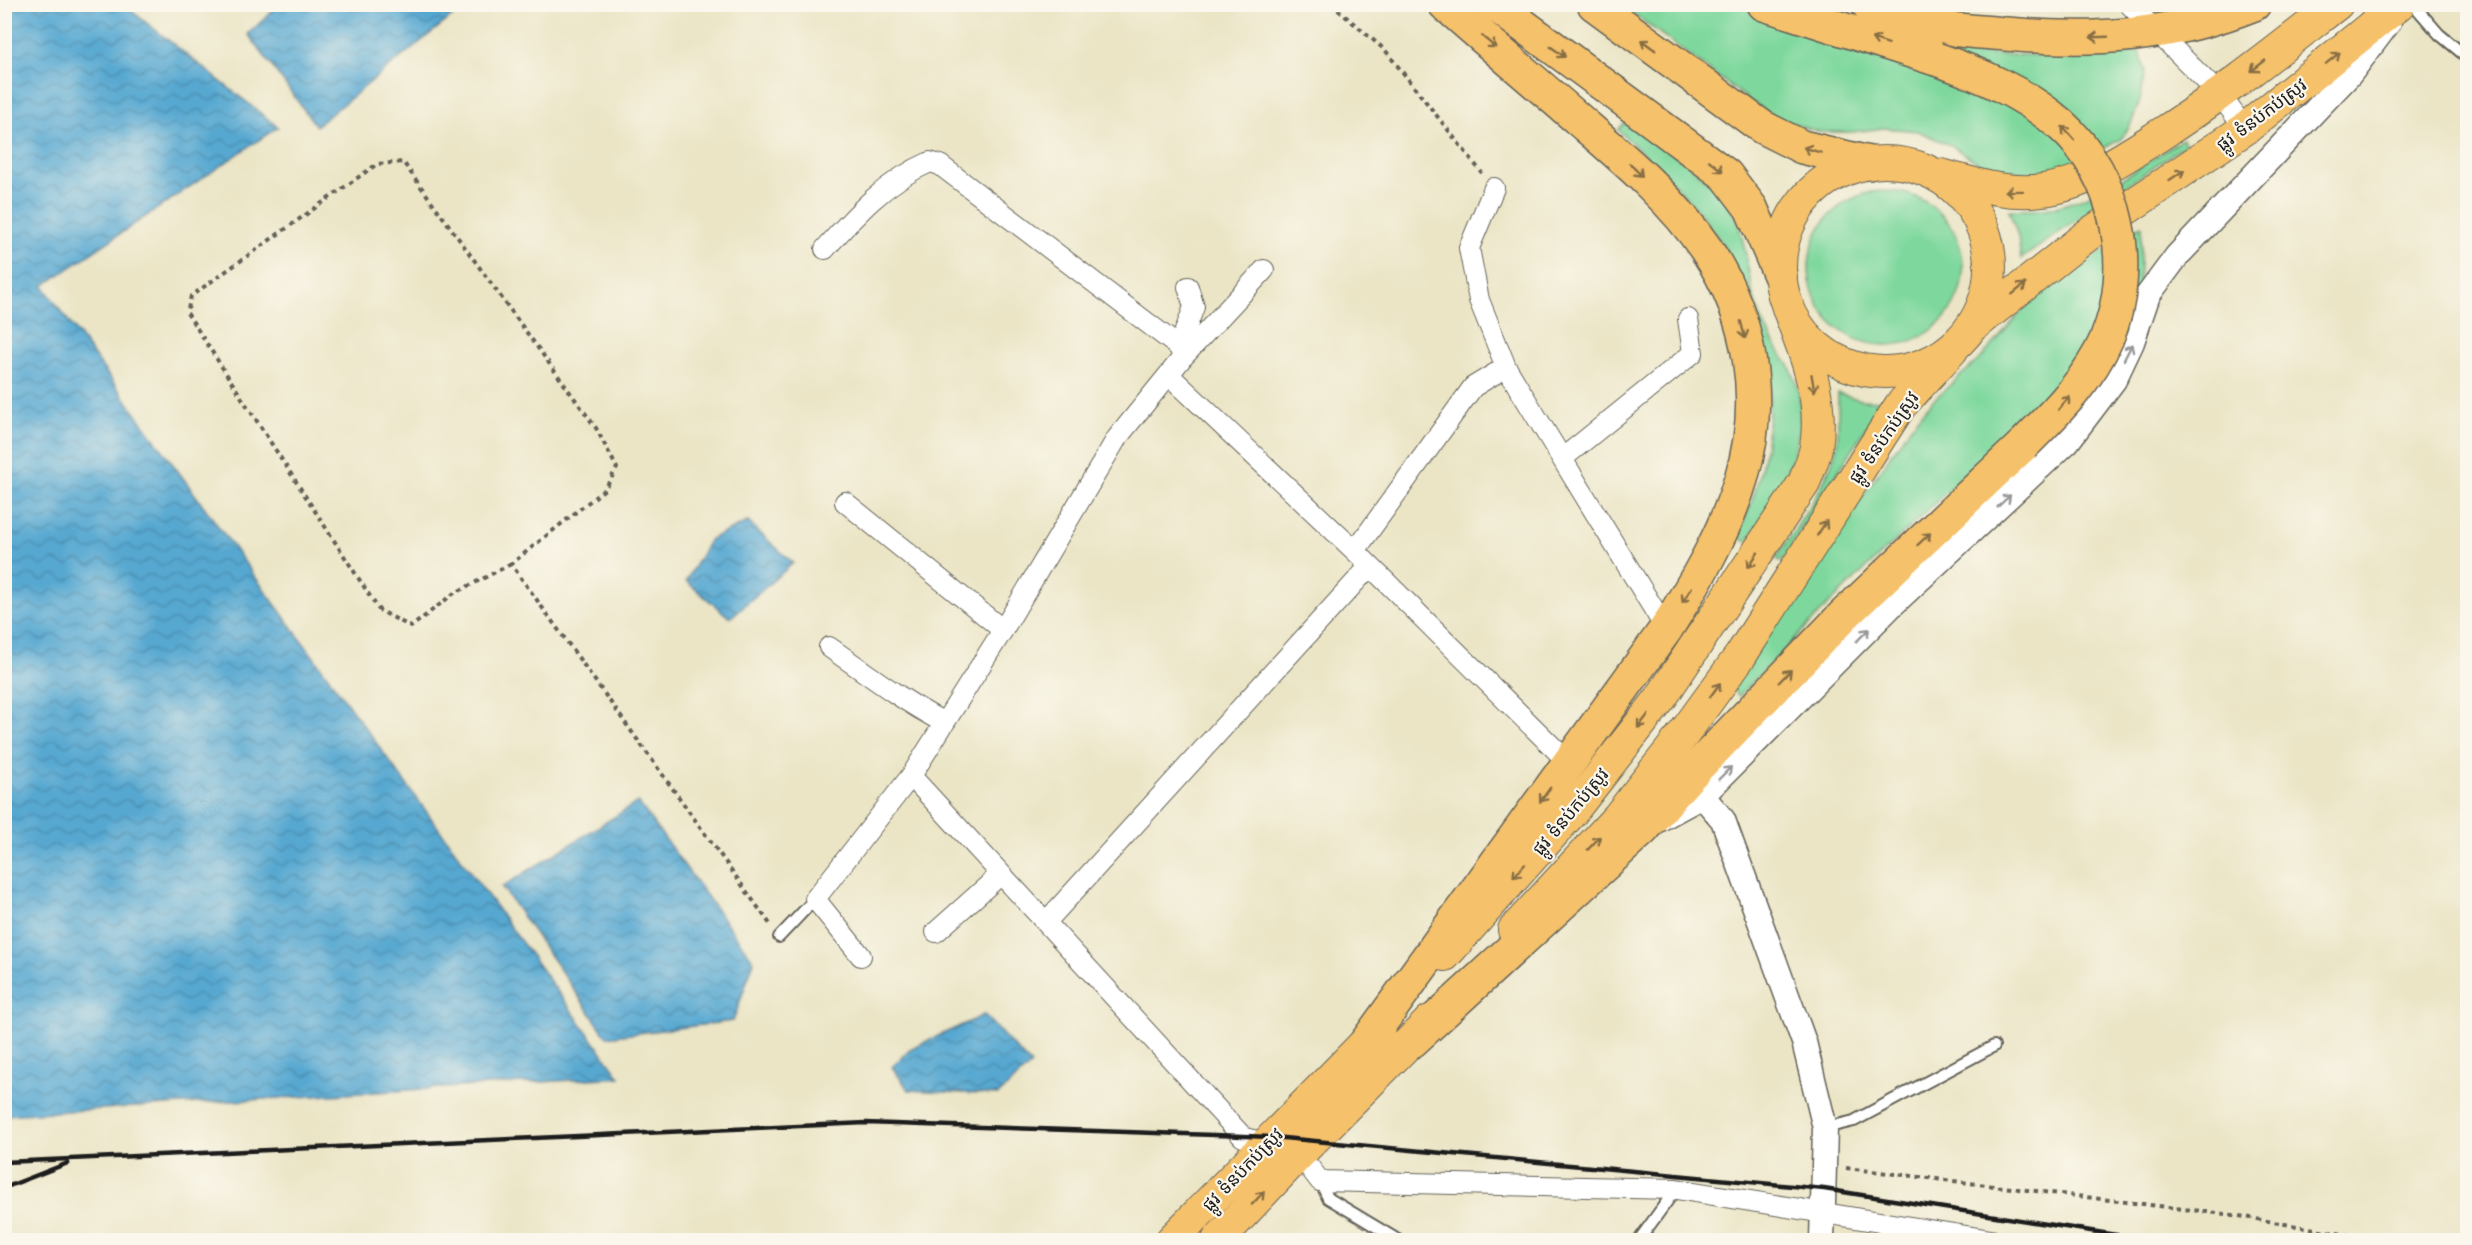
<svg xmlns="http://www.w3.org/2000/svg" width="2472" height="1245" viewBox="0 0 2472 1245" font-family="Mali,'Noto Sans Khmer',sans-serif">
	<defs>
		<pattern id="water-waves" width="16" height="10" patternUnits="userSpaceOnUse" patternTransform="scale(1.5)"><rect width="16" height="10" fill="#56a8d1"/><path d="M0 5q4-4 8 0t8 0" fill="none" stroke="#4688a9"/></pattern>
	</defs>
	<rect width="100%" height="100%" fill="#fbf7ec"/>
	<filter id="ink" filterUnits="userSpaceOnUse"><feTurbulence type="fractalNoise" baseFrequency=".0167" numOctaves="2"/><feDisplacementMap in="SourceGraphic" scale="12" xChannelSelector="R" yChannelSelector="G"/><feConvolveMatrix kernelMatrix="1 2 1 2 8 2 1 2 1" color-interpolation-filters="sRGB"/></filter>
	<filter id="wash" filterUnits="userSpaceOnUse"><feTurbulence type="fractalNoise" baseFrequency=".008" numOctaves="4" result="noise"/><feDisplacementMap in="SourceGraphic" scale="24" xChannelSelector="R" yChannelSelector="G"/><feGaussianBlur stdDeviation="1.35" result="paint"/><feColorMatrix in="noise" values="0 0 0 0 0 0 0 0 0 0 0 0 0 0 0 0 0 1.4 0 .05"/><feComposite in="paint" operator="in"/></filter>
	<g filter="url(#wash)">
		<rect width="100%" height="100%" fill="#ebe5c6"/>
		<path fill="#7ed89d" stroke="#4d7a5c" stroke-width="1.5" d="M1622,5H1737L1977,54L2100,57L2140,51L2145,72L2140,100L2130,126L2121,139L2074,164L2031,174L1983,166L1952,146L1918,131L1884,128L1852,132H1820L1784,121L1756,105Z
			M1626,121C1661,147 1721,180 1737,221C1748,249 1747,281 1758,310C1763,324 1770,337 1778,350C1782,357 1788,362 1791,369C1820,431 1777,492 1747,542L1738,537C1787,426 1780,321 1707,222C1681,187 1649,159 1618,130Z
			M2182,139L2186,144L2021,259L2018,236L2009,210C2024,210 2041,211 2056,207C2101,196 2144,165 2182,139Z
			M1809 268a77 77 0 1 1 154 0a77 77 0 1 1-154 0Z
			M2142,225L2139,284L2032,411L1832,601L1739,696L1729,687L1907,432L1932,401L1983,356L2035,296Z
			M1838,393L1861,400L1883,401L1781,562L1776,558C1797,526 1830,483 1837,444C1839,427 1838,410 1838,393Z"/>
		<path fill="url(#water-waves)" stroke="#396276" stroke-width="1.5" d="M4,5H124L278,127L43,286L620,1077L5,1115Z
			M279,5V4L466,5L316,126L248,34Z
			M748,522L793,563L730,618L686,581L710,539Z
			M638,802L754,961L733,1021L607,1037L502,887Z
			M984,1015L1031,1065L998,1095L909,1090L892,1067L912,1048Z"/>
	</g>
	<g filter="url(#ink)">
		<g fill="none" stroke-linecap="round" stroke-linejoin="round">
			<g stroke="#646258" stroke-width="14">
				<path id="service" d="M2413,4L2439,34L2468,58
					M779,937L815,899
					M1825,1128L1854,1121L1994,1046
					M1320,1181L1328,1198L1398,1240
					M1639,1240L1676,1189"/>
			</g>
			<g stroke="#646258" stroke-width="22">
				<path id="minor" d="M2129,4L2221,96L2245,129
					M1494,188L1469,248L1479,300L1506,367L1666,629
					M825,249C856,214 886,181 930,162L940,165L1179,347L1183,357
					M1179,347L1194,307L1188,287
					M1169,375L1355,551L1569,763
					M1563,458L1693,353L1688,319
					M845,502L1003,630
					M1355,551L1473,387L1506,367
					M829,647C866,673 903,701 943,722
					M911,776L1243,1137L1299,1154L1320,1181L1676,1189L1991,1240
					M1046,922L1369,567
					M936,932L1001,874
					M861,956L815,899L911,776L1003,630L1117,438L1183,357L1264,270"/>
			</g>
			<g stroke="#646258" stroke-width="27">
				<path id="tertiary" d="M1693,785L1723,820L1804,1042L1825,1128L1822,1240
					M1658,820L1702,796L1890,607L2067,442L2114,380L2132,342L2148,295L2177,256L2350,74L2389,22"/>
			</g>
			<g stroke="#646258" stroke-width="34">
				<path id="primary" d="M1780 267a105 105 0 1 1 210 0a105 105 0 1 1-210 0Z
					M1941,175C1975,184 2007,195 2043,190C2084,185 2124,158 2158,136C2221,96 2278,50 2337,4
					M1977,323L2089,234L2245,129L2399,4
					M1514,930L1619,816L1685,732L1741,655L1900,406L1952,350
					M1445,955L1571,813L1660,699L1804,483C1808,471 1814,459 1816,447C1824,398 1805,352 1788,308
					M1172,1240L1380,1028
					M1218,1240L1299,1154L1430,1021"/>
			</g>
			<g stroke="#646258" stroke-width="36">
				<path id="motorway" d="M1494,4L1726,175L1751,208L1780,275
					M1594,4L1762,127L1802,147L1869,163
					M1764,4L1936,59
					M1868,4C1895,13 1924,24 1952,29C1969,32 1988,32 2006,34C2095,42 2171,37 2254,4
					M1412,1041L1643,829L1686,779L1843,616L2023,445
					M1363,1047L1666,629C1696,581 1725,533 1741,479C1765,402 1751,315 1706,249C1672,199 1624,159 1579,120C1534,81 1489,43 1445,4"/>
			</g>
			<path stroke="#646258" stroke-width="4" stroke-dasharray="4.5 4.5" stroke-linecap="butt" d="M1331,4L1385,50L1482,173
				M511,564L453,594L411,627L379,610L187,313L191,296L377,164L403,162L596,428L617,468L605,489L511,564L770,924
				M1846,1168L2233,1215L2378,1240"/>
			<use href="#service" stroke="#fff" stroke-width="10"/>
			<use href="#minor" stroke="#fff" stroke-width="20"/>
			<use href="#tertiary" stroke="#fff" stroke-width="24"/>
			<use href="#primary" stroke="#f5c16b" stroke-width="32"/>
			<use href="#motorway" stroke="#f5c16b" stroke-width="33"/>
			<path stroke="#1c1c1c" stroke-width="4.5" d="M4,1162L866,1123L1273,1137L1824,1189L2148,1240
				M4,1188L68,1163"/>
			<g stroke="#646258" stroke-width="36" stroke-linecap="butt">
				<path id="motorway-bridge" d="M1936,59C1980,74 2024,93 2060,124C2119,176 2136,267 2107,338C2089,380 2055,413 2023,445"/>
			</g>
			<use href="#motorway-bridge" stroke="#f5c16b" stroke-width="33"/>
		</g>
		<defs><path id="oneway-shaft" d="M-6 0H5M1.5-3L5.5 0L1.5 3" fill="none" stroke-width="1.6" stroke-linecap="round" stroke-linejoin="round" transform="scale(1.5)"/></defs>
		<g stroke="#886e44">
			<use href="#oneway-shaft" transform="translate(2099 37) rotate(178)"/>
			<use href="#oneway-shaft" transform="translate(1880 41) rotate(-162)"/>
			<use href="#oneway-shaft" transform="translate(1489 42) rotate(40)"/>
			<use href="#oneway-shaft" transform="translate(1648 45) rotate(-144)"/>
			<use href="#oneway-shaft" transform="translate(1558 52) rotate(35)"/>
			<use href="#oneway-shaft" transform="translate(2333 58) rotate(-39)"/>
			<use href="#oneway-shaft" transform="translate(2258 66) rotate(142)"/>
			<use href="#oneway-shaft" transform="translate(2068 133) rotate(-132)"/>
			<use href="#oneway-shaft" transform="translate(1812 150) rotate(-163)"/>
			<use href="#oneway-shaft" transform="translate(1716 166) rotate(39)"/>
			<use href="#oneway-shaft" transform="translate(1636 170) rotate(45)"/>
			<use href="#oneway-shaft" transform="translate(2177 175) rotate(-34)"/>
			<use href="#oneway-shaft" transform="translate(2014 191) rotate(179)"/>
			<use href="#oneway-shaft" transform="translate(2019 289) rotate(-39)"/>
			<use href="#oneway-shaft" transform="translate(1743 330) rotate(76)"/>
			<use href="#oneway-shaft" transform="translate(1813 383) rotate(80)"/>
			<use href="#oneway-shaft" transform="translate(2064 403) rotate(-50)"/>
			<use href="#oneway-shaft" transform="translate(1822 528) rotate(-57)"/>
			<use href="#oneway-shaft" transform="translate(1924 539) rotate(-43)"/>
			<use href="#oneway-shaft" transform="translate(1753 560) rotate(124)"/>
			<use href="#oneway-shaft" transform="translate(1687 595) rotate(122)"/>
			<use href="#oneway-shaft" transform="translate(1785 676) rotate(-46)"/>
			<use href="#oneway-shaft" transform="translate(1715 690) rotate(-54)"/>
			<use href="#oneway-shaft" transform="translate(1643 721) rotate(128)"/>
			<use href="#oneway-shaft" transform="translate(1545 795) rotate(126)"/>
			<use href="#oneway-shaft" transform="translate(1594 843) rotate(-47)"/>
			<use href="#oneway-shaft" transform="translate(1519 871) rotate(132)"/>
			<use href="#oneway-shaft" transform="translate(1258 1198) rotate(-47)"/>
		</g>
		<g stroke="#999">
			<use href="#oneway-shaft" transform="translate(2128 352) rotate(-63)"/>
			<use href="#oneway-shaft" transform="translate(2004 501) rotate(-43)"/>
			<use href="#oneway-shaft" transform="translate(1863 635) rotate(-45)"/>
			<use href="#oneway-shaft" transform="translate(1725 773) rotate(-45)"/>
		</g>
	</g>
	<g text-anchor="middle" dominant-baseline="central" stroke-width="4.5" stroke-linejoin="round" paint-order="stroke">
		<g font-size="18" fill="#1c1c1c" stroke="#fbf7ec">
			<text transform="translate(2261 114) rotate(-37)">ផ្លូវ ទំនប់កប់ស្រូវ</text>
			<text transform="translate(1883 437) rotate(-55)">ផ្លូវ ទំនប់កប់ស្រូវ</text>
			<text transform="translate(1570 811) rotate(-50)">ផ្លូវ ទំនប់កប់ស្រូវ</text>
			<text transform="translate(1242 1169) rotate(-46)">ផ្លូវ ទំនប់កប់ស្រូវ</text>
		</g>
	</g>
	<rect width="2472" height="1245" fill="none" stroke="#fbf7ec" stroke-width="24"/>
</svg>
